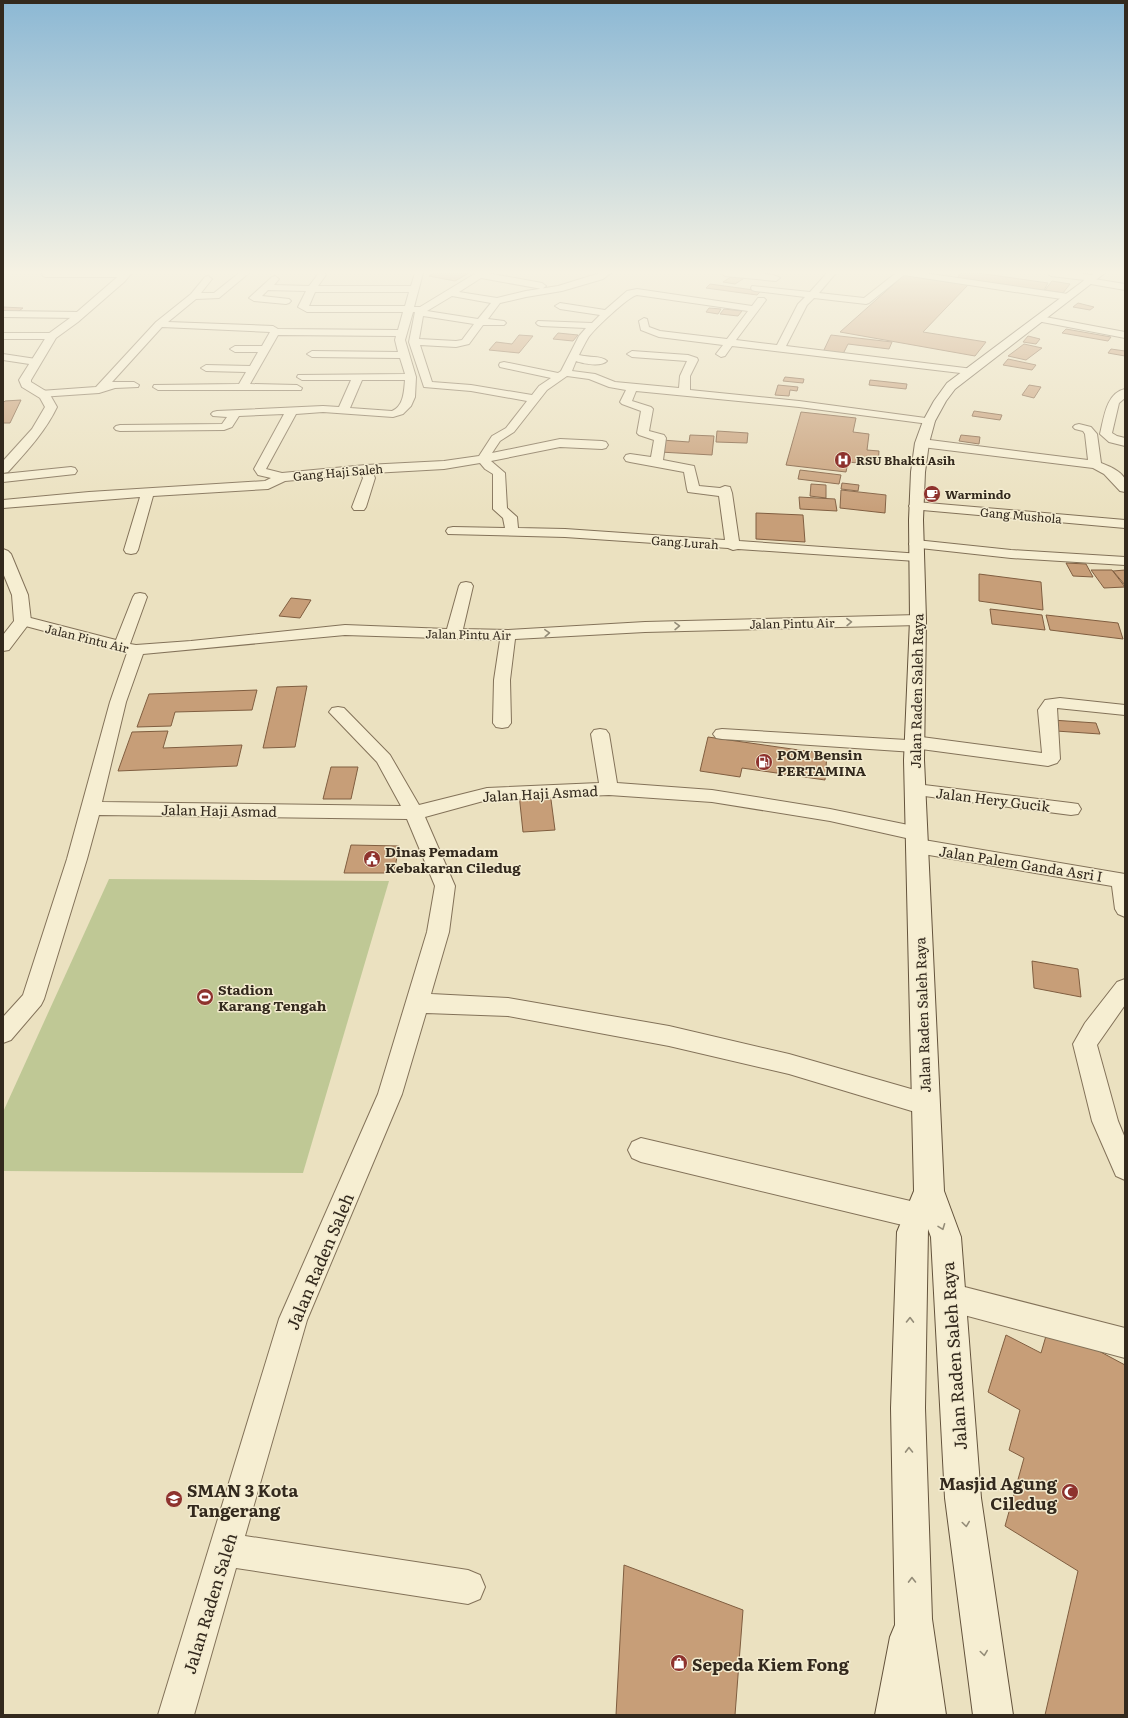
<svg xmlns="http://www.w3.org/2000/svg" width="1128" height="1718" viewBox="0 0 1128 1718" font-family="Literata,serif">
	<rect width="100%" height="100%" fill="#ebe1c0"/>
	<path fill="#bfc895" d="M109,879L389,881L303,1173L3,1171V1112Z"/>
	<path fill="#c79e78" stroke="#805e40" d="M435,273H469L455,281L429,276Z
		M961,273H978L1048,283L1043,292L956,280Z
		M734,275L746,277L735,284L723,282Z
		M904,275L968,285L923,332L986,342L975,356L840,332Z
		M1052,281L1070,284L1063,293L1045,290Z
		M710,284L761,291L757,295L706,288Z
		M1078,303L1094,307L1090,310L1073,307Z
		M3,307L23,308L16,313H3Z
		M709,308L721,309L718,314L706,312Z
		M724,309L742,311L738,316L720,314Z
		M1066,329L1111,337L1108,341L1062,333Z
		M558,333L578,335L573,341L553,339Z
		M519,335L533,336L519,353L489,350L496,342L512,344Z
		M831,335L892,342L889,349L848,344L843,354L823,352Z
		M1028,336L1040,339L1036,344L1023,342Z
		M1024,344L1042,348L1026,360L1008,356Z
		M1111,349L1125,351V356L1108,353Z
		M1008,359L1036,365L1032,370L1003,365Z
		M785,377L804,379L803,383L783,381Z
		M870,380L907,384L906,389L869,385Z
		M778,385L798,387L797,391L790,390L789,396L775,395Z
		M1029,385L1041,387L1034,398L1022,395Z
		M21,400L10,423H3V403L5,401Z
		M974,411L1002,415L1000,420L972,416Z
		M801,412L856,418L853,432L869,434L867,450L879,451L878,465L848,462L846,472L786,465Z
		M717,431L748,433L747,443L716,442Z
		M690,435L714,436L712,455L660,452L662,440L689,442Z
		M961,435L980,437L979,444L959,441Z
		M800,470L841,475L839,484L798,479Z
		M842,483L859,485L858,491L841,489Z
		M811,484L826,485V498L810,496Z
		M841,490L886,495L885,513L840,508Z
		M799,497L835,499L837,511L800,509Z
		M756,513L803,515L805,542L756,539Z
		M1066,563L1086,564L1093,577L1073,576Z
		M1091,570H1112L1125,587L1104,588Z
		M1125,570V585L1113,571Z
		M979,574L1041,582L1043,610L979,601Z
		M291,598L311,600L300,618L279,616Z
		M990,609L1042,615L1045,630L992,624Z
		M1046,615L1118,623L1123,639L1050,630Z
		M307,686L295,747L263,748L277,687Z
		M257,690L252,710L175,712L171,726L137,727L149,694Z
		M1052,720L1096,723L1100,734L1056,731Z
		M168,731L163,748L242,745L237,766L118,771L132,732Z
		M708,737L827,754L825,780L742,768L740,777L700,771Z
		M331,767H358L351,799H323Z
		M550,792L555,830L523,832L519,794Z
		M351,845L399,846L394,873H344Z
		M1032,961L1078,969L1081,997L1034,988Z
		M1048,1329L1082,1342L1125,1365V1715H1045L1078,1571L1005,1526L1024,1458L1009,1450L1020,1410L988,1392L1006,1335L1041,1353Z
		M624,1565L743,1610L735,1715H616Z"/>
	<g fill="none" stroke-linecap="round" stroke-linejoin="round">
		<g stroke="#837259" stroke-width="2">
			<path id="minor" d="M42,273H130V274L126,277H46L43,276Z
				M239,273H249L219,298L196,299L168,322L273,326L278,329L398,330L403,312H307L298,307L306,291L268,290L262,296L289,299L291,301L289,303L286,304L254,301L249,298L272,277L275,276L279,279L274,285L309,286L319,273H325L326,275L318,286H411L415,273H423L414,307H420L476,273H487L542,283L546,286L542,289L481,278L459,292L497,298L526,291L558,286L600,273H611L603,279L562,291L526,297L500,303L488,319L504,321L506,323L504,325H483L469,344L456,347L420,345L432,382L471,385L532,395L539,386L551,378L500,367L499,365L500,363L504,362L558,373L561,371L579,336L586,328L541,326L538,325L536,323L538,321L592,323L600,315L560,309L555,306L560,303L605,310L627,291L637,289L752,306L758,298H764L766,300L736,340L777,345L798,304L805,297L755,291L752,290L751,288L752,286L810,292L827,273H836L819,293L864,298L896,273H924L1068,294L1073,297L1068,300L904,275L869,303L866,304L814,298L807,305L786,346L973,369L974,371L969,374L732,346L725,356L721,357L716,354L723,345L659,337L641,330L639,321L644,318L647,319L649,327L660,331L727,339L748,311L637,295C629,296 593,330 588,338C585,343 582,349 579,355C588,358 601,355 607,361C601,367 584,364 576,361L572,371L595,374L615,382L679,388L680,376L687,361L632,357L627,354L632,351L688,355L697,358L698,360L690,376V390L799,401L933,419L935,421L933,423L929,424L799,407L636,391L632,401L651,407L653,409L649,431L664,435L666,438L663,460L694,466L699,486L720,488L725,486L730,487L732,493L739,541L921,554L923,557L921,560L916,561L738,549L733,550L728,548L565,537L448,534L446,531L448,528L453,527L505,528L503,518L493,509V474L485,469L480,463L444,469L373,473L375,478L366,507L364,510H354L352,507L363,478L361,474L285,481L268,489L153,496L138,550L136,553L131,554L126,553L124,550L140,497L3,508V500L89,492L265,481L271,478L258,475L254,469L284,414L239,416L232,427L224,430L120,431L116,430L114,428L116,426L120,425L222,424L227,417L213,416L211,414L213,412L217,411L323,406L339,407L351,380H302L297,377L298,375L405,374L400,358L312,357L307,354L312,351L398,352L395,340L396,336L278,335L250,384L297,385L302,388L301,390H158L153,387L154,385L239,384L246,372L206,371L201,368L206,365L250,366L258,352H235L230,349L235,346H262L270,332L162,327L112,382H134L139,385L138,387L115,388L99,393L40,397L35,394L40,391L96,387L156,322L191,294L205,277L208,276L212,279L201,293H214ZM315,292H409L405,306H309ZM452,296L491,303L478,319L427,311ZM413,312H415L409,342L424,387L471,391L527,401L506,428L492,436L479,456L444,461L366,465L282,473L266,469L296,414L323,412L393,417L403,414L411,406L415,397L416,377L405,340ZM423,316L474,324L462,340L456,341L419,339ZM567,376L589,379L609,387L626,390L620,402L622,404L641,411L637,433L639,435L654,440L651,457L630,454L626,455L624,458L626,461L630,462L684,472L687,489L688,492L719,496L725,540L565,529L518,528L517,517L507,508L505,473L491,461L560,447L602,449L606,448L608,445L606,442L602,441L560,439L492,453L500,441L514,432L547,390ZM362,380H405C404,391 404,406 392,411L350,408Z
				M721,273C732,273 773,271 780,278L776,281L725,276Z
				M1047,273C1058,273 1090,271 1097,278L1093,281L1051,276Z
				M3,311L79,312L84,315L79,318L3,317Z
				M1040,316L1125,332V338L1037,321L1035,319Z
				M3,333H52L57,336L52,339H3Z
				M3,354L36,359L41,362L36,365L3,360Z
				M1125,389V398L1119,403L1112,433L1117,436L1125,438V446L1109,442L1100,434C1104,418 1106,393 1125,389Z
				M1079,424L1091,427L1097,434L1101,463C1109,466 1121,471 1125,479C1126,482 1125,488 1125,492L1120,491L1104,474L1093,468L922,447L918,446L916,443L918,440L922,439L1088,460L1085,434L1083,431L1075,429L1073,427L1075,425Z
				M71,467L75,468L77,471L75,474L3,482V474Z
				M916,502L1125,520V528L911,509L909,506L911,503Z
				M916,540L1011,550L1125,557V565L1011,558L911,547L909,544L911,541Z
				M466,582L471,583L473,586L463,629L508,630L645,622L918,615L923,617L926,620L923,623L918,625L645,632L515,639L510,680L511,723L508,727L502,728L496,727L493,723L494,680L500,640L345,635L143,654L126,702L102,802L401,806L377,762L329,712L332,708L338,707L344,708L390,755L419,805L487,788L599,783L591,734L594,730L600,729L606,730L609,734L617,783L712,790L830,809L923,828L926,833L923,838L918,839L1125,874V917L1118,914L1115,909L1112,886L917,853L910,851L907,846L910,841L915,840L830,821L712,802L609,795L487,800L425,817L455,886L449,932L431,994L508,998L669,1026L789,1054L925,1093L934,1096L937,1104L934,1112L925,1115L789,1074L669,1046L508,1016L426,1013L402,1094L307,1320L245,1536L468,1570L480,1575L485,1587L480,1599L468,1604L236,1568L194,1715H158L279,1319L378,1094L427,932L435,886L407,819L99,815L87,859L44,999L41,1005L11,1040L3,1043V1017L23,995L67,859L110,702L127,653L18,624L15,621L18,618L23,616L116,640L133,597L135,594L140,593L145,594L147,597L130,644L136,645L191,641L345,625L447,629L459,586L461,583Z
				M1060,698L1125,705V715L1057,708L1060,759L1057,763L1048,766L921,749L914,752L722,739L716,738L713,734L716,730L722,729L907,740L914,736L1042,753L1038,710L1045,700Z
				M916,784L1071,803L1078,804L1081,809L1078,814L1071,815L909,794L907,790L909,786Z
				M1125,979V1005L1097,1045L1118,1121L1125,1138V1180L1116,1176L1092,1121L1073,1044L1085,1023L1117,982Z
				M641,1138L919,1203L929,1207L932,1216L929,1225L919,1229L641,1162L632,1158L628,1150L632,1142Z
				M949,1283L1125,1328V1358L949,1311L939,1307L935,1297L939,1287Z"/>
		</g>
		<g stroke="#837259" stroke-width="2">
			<path id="tertiary" d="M122,273H132L124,282L78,322L56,338L31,380V382L49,393L57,407C45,432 26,452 8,472L3,473V461L32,429L45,407L40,398L22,387L19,380L48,334L70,318Z
				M1088,278L1125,284V290L1085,283L1083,281Z
				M3,549L8,551L11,554L28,595L31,621L9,650L3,651V635L14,621L12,595L3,573Z"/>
		</g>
		<g stroke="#64533c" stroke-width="2">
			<path id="secondary" d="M1094,273H1105L955,389L946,401L935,421L929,443L925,472L923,520L926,620L924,760L944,1191L961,1237L981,1498L1013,1715H973L945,1498L931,1237L928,1229L925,1408L932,1619L946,1715H875L890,1637L895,1625L891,1408L897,1232L914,1191L904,760L910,620L909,520L911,472L915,443L923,421L934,401L947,383Z"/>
		</g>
		<use href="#minor" fill="#f6eed2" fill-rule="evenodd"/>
		<use href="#tertiary" fill="#f6eed2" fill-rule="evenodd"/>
		<use href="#secondary" fill="#f6eed2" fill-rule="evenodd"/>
	</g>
	<defs><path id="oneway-chevron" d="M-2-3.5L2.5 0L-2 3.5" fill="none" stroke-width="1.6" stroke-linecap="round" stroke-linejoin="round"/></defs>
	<g stroke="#948c78">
		<use href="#oneway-chevron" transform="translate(849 622) rotate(-1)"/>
		<use href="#oneway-chevron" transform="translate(677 626) rotate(-1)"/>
		<use href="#oneway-chevron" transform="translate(547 633) rotate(-3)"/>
		<use href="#oneway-chevron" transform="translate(942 1227) rotate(69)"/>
		<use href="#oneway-chevron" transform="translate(910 1320) rotate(-89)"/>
		<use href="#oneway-chevron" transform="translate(909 1450) rotate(-91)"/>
		<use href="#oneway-chevron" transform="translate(966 1524) rotate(82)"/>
		<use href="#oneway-chevron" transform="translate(912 1580) rotate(-91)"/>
		<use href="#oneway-chevron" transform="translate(984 1653) rotate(82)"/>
	</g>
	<linearGradient id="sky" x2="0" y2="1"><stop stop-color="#8cb8d4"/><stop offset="0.53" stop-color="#f6f2e3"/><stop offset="1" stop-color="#f6f2e3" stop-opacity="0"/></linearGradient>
	<rect width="1128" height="514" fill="url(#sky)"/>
	<defs>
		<g id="hospital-disc" transform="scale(0.9)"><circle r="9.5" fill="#8e322d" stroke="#f3ebcf"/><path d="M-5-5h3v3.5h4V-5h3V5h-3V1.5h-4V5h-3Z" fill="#fff"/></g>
		<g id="cafe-disc" transform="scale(0.9)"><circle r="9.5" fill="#8e322d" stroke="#f3ebcf"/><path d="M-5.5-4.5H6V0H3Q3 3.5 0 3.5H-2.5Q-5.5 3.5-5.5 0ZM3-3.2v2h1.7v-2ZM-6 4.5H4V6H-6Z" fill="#fff"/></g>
		<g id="fuel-disc" transform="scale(0.9)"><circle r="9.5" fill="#8e322d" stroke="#f3ebcf"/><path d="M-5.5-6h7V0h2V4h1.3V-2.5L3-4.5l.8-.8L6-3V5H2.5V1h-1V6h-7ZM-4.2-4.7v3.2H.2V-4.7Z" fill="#fff"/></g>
		<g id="civic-disc" transform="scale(0.9)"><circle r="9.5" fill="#8e322d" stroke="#f3ebcf"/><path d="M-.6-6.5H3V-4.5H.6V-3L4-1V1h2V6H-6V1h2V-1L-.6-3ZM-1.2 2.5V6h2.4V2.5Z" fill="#fff"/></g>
		<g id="stadium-disc" transform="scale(0.9)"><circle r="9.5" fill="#8e322d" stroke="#f3ebcf"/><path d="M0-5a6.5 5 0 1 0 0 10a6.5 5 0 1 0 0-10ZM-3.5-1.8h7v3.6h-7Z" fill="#fff"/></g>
		<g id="mosque-disc" transform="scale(0.9)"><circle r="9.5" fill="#8e322d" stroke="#f3ebcf"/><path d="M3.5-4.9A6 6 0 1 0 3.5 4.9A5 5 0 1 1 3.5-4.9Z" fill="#fff"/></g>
		<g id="school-disc" transform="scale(0.9)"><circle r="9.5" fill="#8e322d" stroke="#f3ebcf"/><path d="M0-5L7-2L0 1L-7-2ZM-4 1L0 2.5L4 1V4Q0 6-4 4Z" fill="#fff"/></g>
		<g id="shop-disc" transform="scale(0.9)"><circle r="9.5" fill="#8e322d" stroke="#f3ebcf"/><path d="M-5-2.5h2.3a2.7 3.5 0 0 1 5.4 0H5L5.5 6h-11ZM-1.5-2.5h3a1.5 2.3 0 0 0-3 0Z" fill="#fff"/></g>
	</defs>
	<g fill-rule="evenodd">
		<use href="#hospital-disc" x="843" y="460"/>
		<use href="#cafe-disc" x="932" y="494"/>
		<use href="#fuel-disc" x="764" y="762"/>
		<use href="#civic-disc" x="372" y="859"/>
		<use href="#stadium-disc" x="205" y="997"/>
		<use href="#mosque-disc" x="1070" y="1492"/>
		<use href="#school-disc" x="174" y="1499"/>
		<use href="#shop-disc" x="679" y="1663"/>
	</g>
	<g text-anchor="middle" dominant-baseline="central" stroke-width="3" stroke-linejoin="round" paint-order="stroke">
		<g font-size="12" font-weight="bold" fill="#33291d" stroke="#f3ebcf" text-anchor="start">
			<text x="856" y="460">RSU Bhakti Asih</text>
			<text x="945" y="494">Warmindo</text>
		</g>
		<g font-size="12" fill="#33291d" stroke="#f3ebcf">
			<text transform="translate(338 472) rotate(-5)">Gang Haji Saleh</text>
			<text transform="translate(1021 515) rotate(5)">Gang Mushola</text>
			<text transform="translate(685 542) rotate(4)">Gang Lurah</text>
			<text transform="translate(792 623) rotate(-1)">Jalan Pintu Air</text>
			<text transform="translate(468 634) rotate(1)">Jalan Pintu Air</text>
			<text transform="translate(87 638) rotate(14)">Jalan Pintu Air</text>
		</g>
		<g font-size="14" fill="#33291d" stroke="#f3ebcf">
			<text transform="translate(916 691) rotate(-89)">Jalan Raden Saleh Raya</text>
			<text transform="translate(540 793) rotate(-3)">Jalan Haji Asmad</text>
			<text transform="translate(993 799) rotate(7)">Jalan Hery Gucik</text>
			<text transform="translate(219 810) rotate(1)">Jalan Haji Asmad</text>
			<text transform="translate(1021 863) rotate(9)">Jalan Palem Ganda Asri I</text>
			<text transform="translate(922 1015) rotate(-92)">Jalan Raden Saleh Raya</text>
		</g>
		<g font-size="14" font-weight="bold" fill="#33291d" stroke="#f3ebcf" text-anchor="start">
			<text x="777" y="754">POM Bensin<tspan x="777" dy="16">PERTAMINA</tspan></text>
			<text x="385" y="851">Dinas Pemadam<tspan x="385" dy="16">Kebakaran Ciledug</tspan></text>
			<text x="218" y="989">Stadion<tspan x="218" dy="16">Karang Tengah</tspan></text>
		</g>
		<g font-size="17" fill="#33291d" stroke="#f3ebcf">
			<text transform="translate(319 1261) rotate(-67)">Jalan Raden Saleh</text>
			<text transform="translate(953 1356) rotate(-94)">Jalan Raden Saleh Raya</text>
			<text transform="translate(209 1603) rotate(-73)">Jalan Raden Saleh</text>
		</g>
		<g font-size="17" font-weight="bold" fill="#33291d" stroke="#f3ebcf" text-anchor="start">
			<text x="1057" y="1482" text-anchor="end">Masjid Agung<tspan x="1057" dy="20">Ciledug</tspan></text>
			<text x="187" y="1489">SMAN 3 Kota<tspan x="187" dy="20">Tangerang</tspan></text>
			<text x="692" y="1663">Sepeda Kiem Fong</text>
		</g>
	</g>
	<rect width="1128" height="1718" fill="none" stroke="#33291d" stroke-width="8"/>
</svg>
